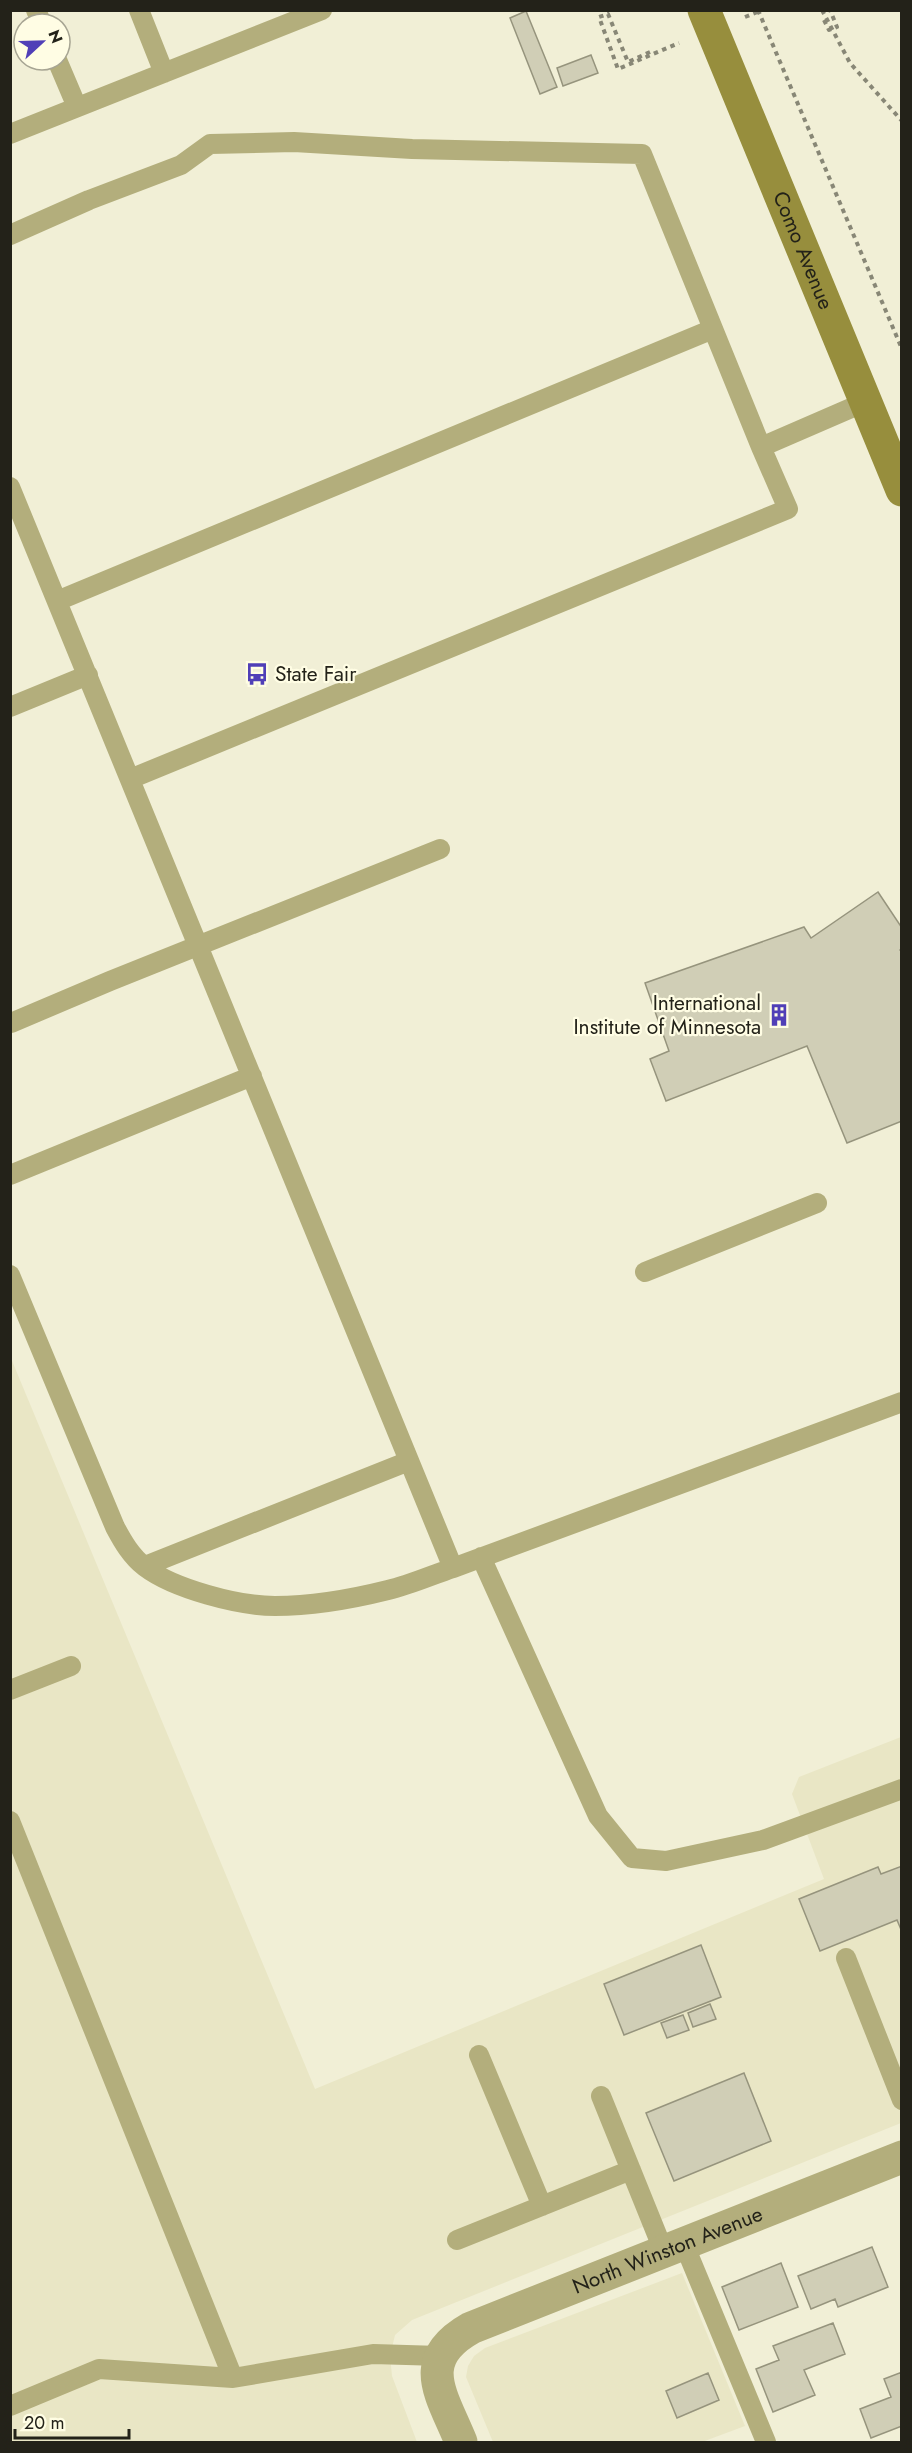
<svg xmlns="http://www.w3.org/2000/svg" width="912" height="2453" viewBox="0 0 912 2453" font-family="Jost,sans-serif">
	<rect width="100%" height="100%" fill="#f1efd6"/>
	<path fill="#e9e6c5" d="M10,1356L315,2089L824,1879L792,1794L799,1777L901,1737V2123L412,2320L395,2335L390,2356L392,2376L417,2442H11Z
		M682,2273L745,2426L702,2442H493L466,2377L468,2366L474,2356L485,2348Z"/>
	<path fill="#d0ceb6" stroke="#96947d" stroke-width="1.5" d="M526,11L557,87L540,94L510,18Z
		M591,55L598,73L563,86L557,68Z
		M878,892L902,928V948L900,950L902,952V1121L847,1143L807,1046L666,1101L650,1059L669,1051L645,983L804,927L811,938Z
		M902,1866V1932L897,1920L820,1951L799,1899L878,1867L881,1874Z
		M701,1945L721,1997L624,2035L604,1984Z
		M710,2004L716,2019L693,2027L688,2013Z
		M683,2015L689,2030L667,2038L661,2023Z
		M744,2073L771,2141L674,2181L646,2113Z
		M872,2247L888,2287L838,2307L835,2299L811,2309L798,2276Z
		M781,2263L798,2307L739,2330L722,2287Z
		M833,2323L845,2354L804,2370L815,2395L773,2412L756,2369L779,2360L773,2346Z
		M902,2372V2426L871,2438L860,2409L891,2397L884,2379Z
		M708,2373L719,2400L677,2418L666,2391Z"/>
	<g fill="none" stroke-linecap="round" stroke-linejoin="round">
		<path stroke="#888776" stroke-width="4" stroke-dasharray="4.5 4.5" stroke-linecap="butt" d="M758,10L902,349
			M822,10L850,63L902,121
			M745,17L760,11
			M824,20L829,30L837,27L830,10
			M650,52L628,62L608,14L599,17L618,69L679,43"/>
		<path stroke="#b3ae7c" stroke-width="20" d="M36,10L42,24
			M139,10L164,73
			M57,60L77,107
			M10,134L322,10
			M10,235L89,200L181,165L210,144L294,142L412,149L642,154L761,447
			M10,487L453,1568L902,1402
			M57,601L713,329
			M10,707L88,675
			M130,779L788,509L761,447L865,402
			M11,1023L110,981L440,849
			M10,1175L252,1076
			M645,1272L817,1203
			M10,1275L115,1527C123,1542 131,1556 145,1567C174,1589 239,1606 275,1606C312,1606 352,1599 388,1590C410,1585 432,1575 453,1568
			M481,1557L598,1816L632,1858L666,1861L763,1840L902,1789
			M145,1566L409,1461
			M10,1690L71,1666
			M10,1821L233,2378
			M846,1958L902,2100
			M479,2055L542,2206
			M601,2096L664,2252
			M457,2240L631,2170
			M684,2244L766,2442
			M10,2406L99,2369L233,2378L373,2354L440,2356"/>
		<path stroke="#b3ae7c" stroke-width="33" id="s1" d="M461,2442C442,2395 414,2360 471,2328L902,2157"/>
		<path stroke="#978e3d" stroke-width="33" id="s2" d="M704,10L902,490"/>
	</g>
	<defs>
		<g id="bus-bare" transform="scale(1.8)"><path d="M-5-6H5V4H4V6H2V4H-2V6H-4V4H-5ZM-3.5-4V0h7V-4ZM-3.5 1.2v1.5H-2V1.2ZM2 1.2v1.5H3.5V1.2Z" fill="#503fb7" stroke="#fffde4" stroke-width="2.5" paint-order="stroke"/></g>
		<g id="building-bare" transform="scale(1.8)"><path d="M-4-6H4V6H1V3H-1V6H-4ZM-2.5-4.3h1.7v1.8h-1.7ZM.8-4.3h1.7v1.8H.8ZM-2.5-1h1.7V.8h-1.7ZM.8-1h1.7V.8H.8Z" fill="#503fb7" stroke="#fffde4" stroke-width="2.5" paint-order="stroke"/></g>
	</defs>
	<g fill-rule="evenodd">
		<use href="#bus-bare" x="257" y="674"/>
		<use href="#building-bare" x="779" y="1015"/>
	</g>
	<g text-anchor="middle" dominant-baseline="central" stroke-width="4.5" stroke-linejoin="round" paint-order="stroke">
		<g font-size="21" fill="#232219" stroke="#fffde4">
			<text stroke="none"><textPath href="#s2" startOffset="260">Como Avenue</textPath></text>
			<text stroke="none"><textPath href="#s1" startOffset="344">North Winston Avenue</textPath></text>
		</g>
		<g font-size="21" fill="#232219" stroke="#fffde4" text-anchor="start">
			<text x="275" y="674">State Fair</text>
			<text x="761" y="1003" text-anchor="end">International<tspan x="761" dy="24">Institute of Minnesota</tspan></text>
		</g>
	</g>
	<rect width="912" height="2453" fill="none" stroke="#232219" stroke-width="24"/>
	<g transform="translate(42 42) rotate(68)"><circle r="28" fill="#fffde4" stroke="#a7a593" stroke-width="1.5"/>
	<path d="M0-4.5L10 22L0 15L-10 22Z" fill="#503fb7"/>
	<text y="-9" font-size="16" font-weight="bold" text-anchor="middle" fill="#232219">N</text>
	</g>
	<path d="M15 2429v9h114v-9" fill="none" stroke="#232219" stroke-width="3"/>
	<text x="24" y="2429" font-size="18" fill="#232219" stroke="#fffde4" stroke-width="4.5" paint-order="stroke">20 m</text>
</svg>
